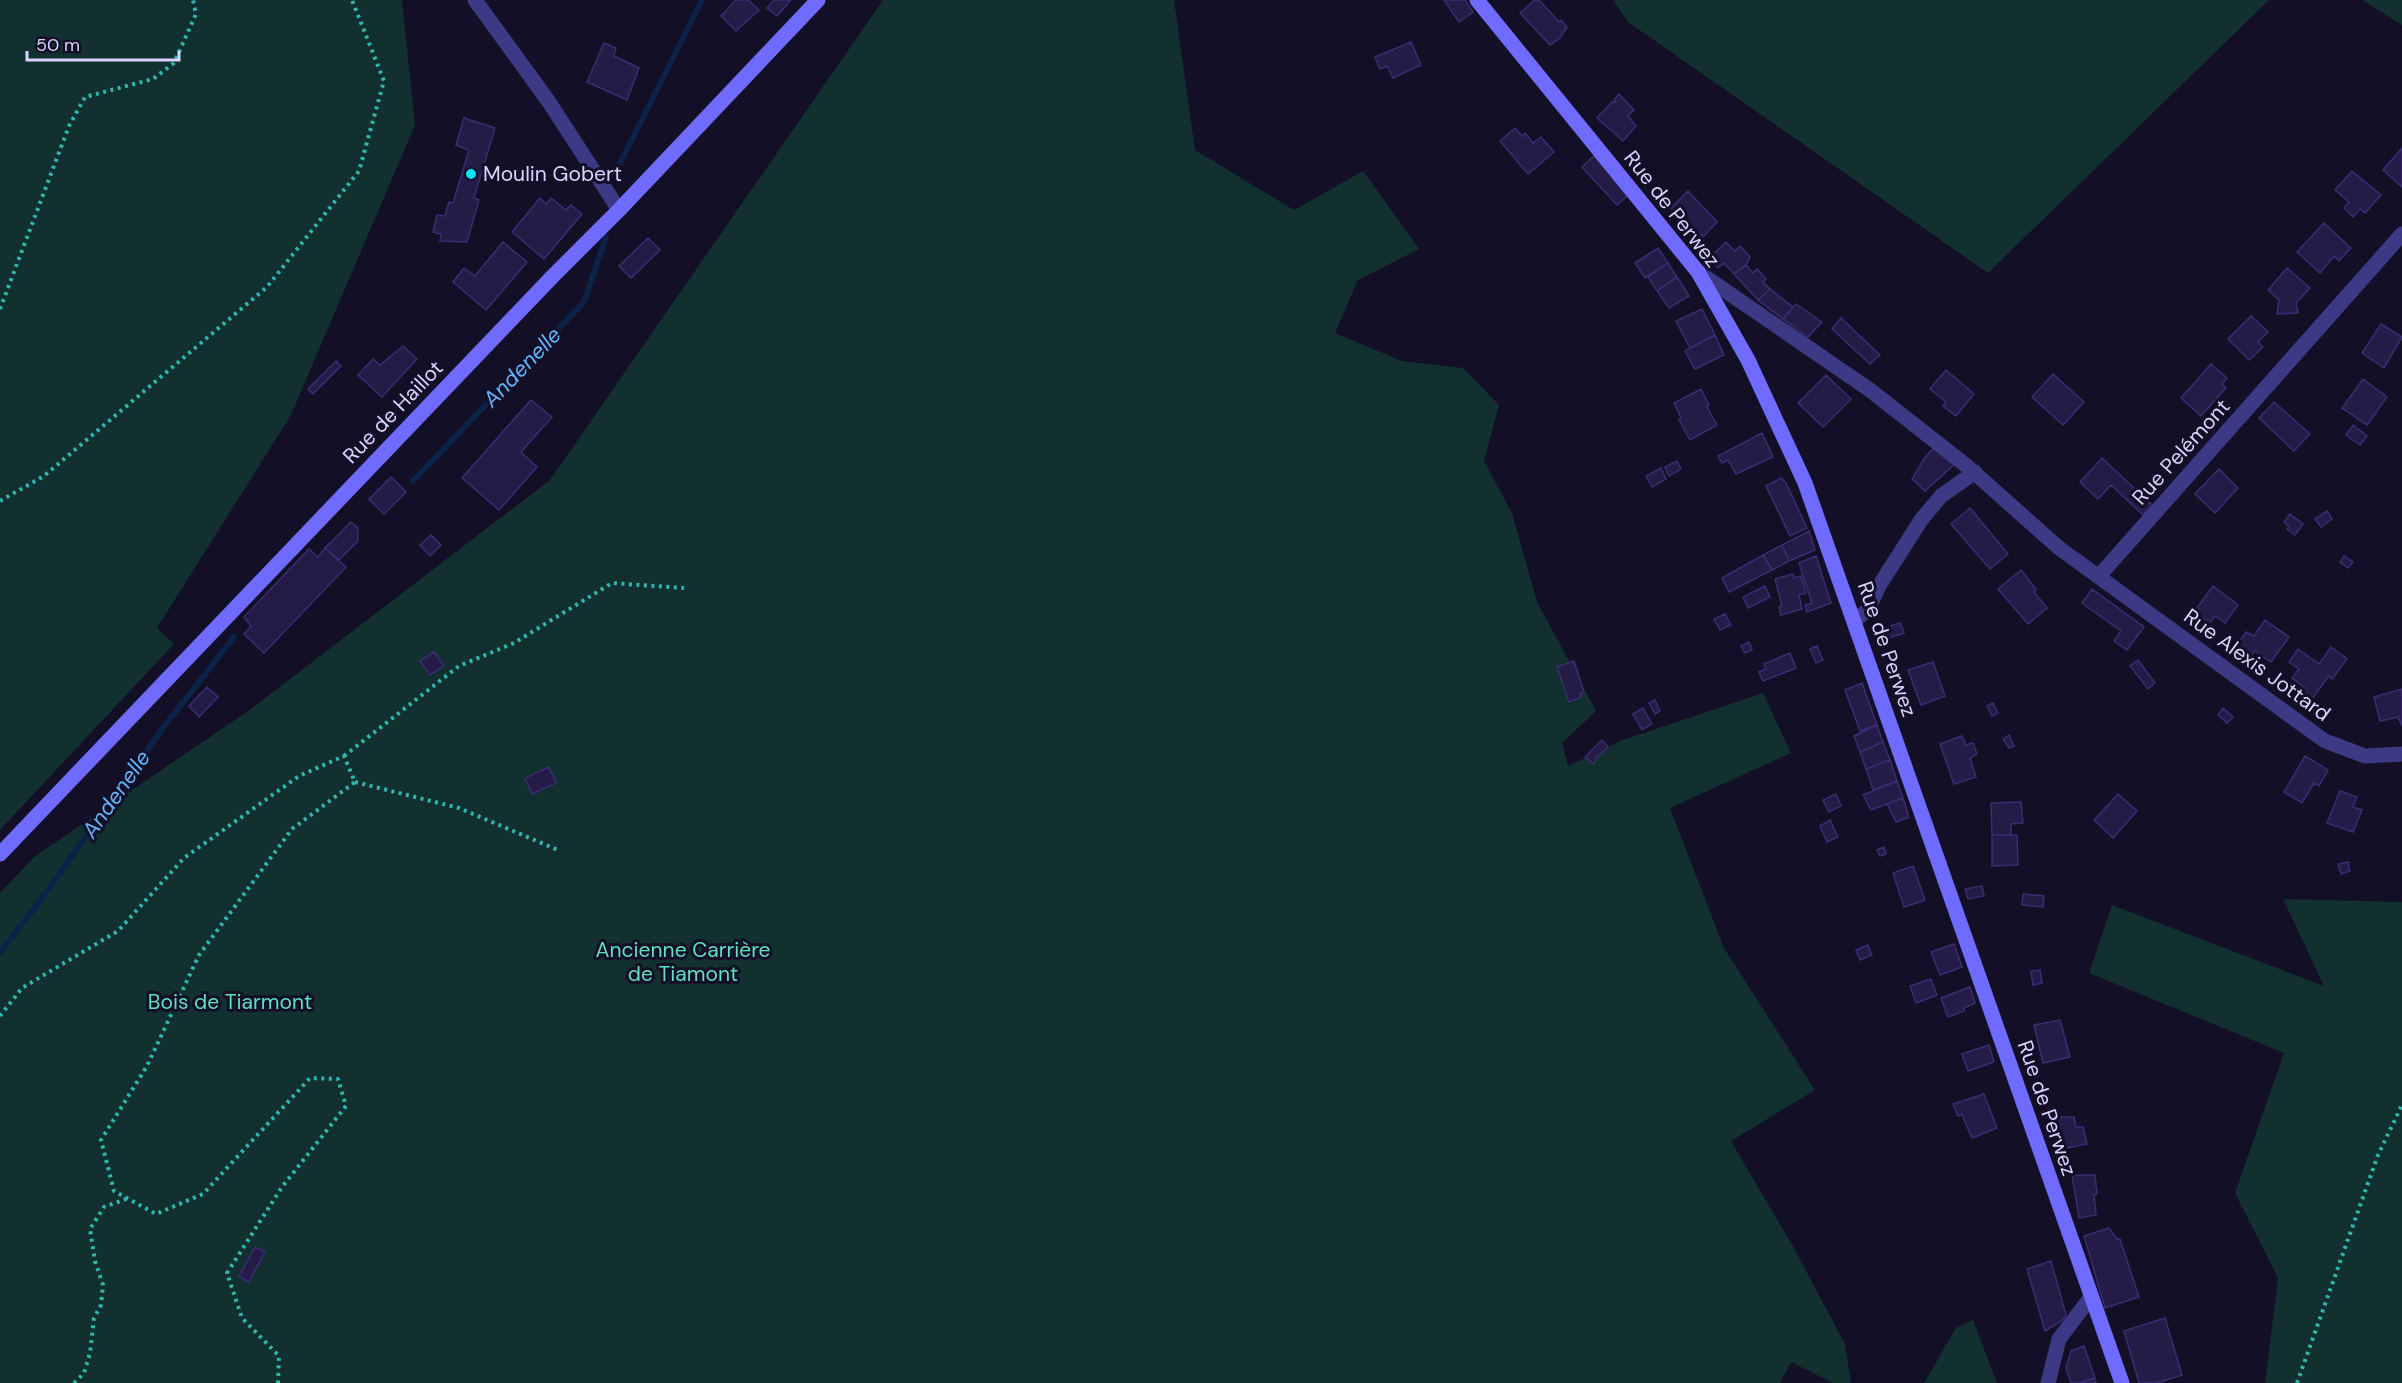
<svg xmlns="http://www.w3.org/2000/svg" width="2402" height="1383" viewBox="0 0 2402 1383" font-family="'DM Sans',sans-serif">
	<rect width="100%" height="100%" fill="#130f26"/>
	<path fill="#12302f" d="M0,0H402L415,125L291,415L157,628L174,644L0,830Z
		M883,0H1174L1195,150L1294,210L1363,171L1419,249L1358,280L1335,333L1402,361L1463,368L1499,405L1484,461L1512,513L1537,602L1596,711L1562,743L1568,766L1623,740L1763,693L1791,753L1670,808L1724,948L1815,1090L1731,1141L1795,1250L1845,1344L1851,1383H1833L1791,1362L1780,1383H0V893L34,857L248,711L550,480Z
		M1613,0H2269L1988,273L1628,22Z
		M2362,0H2402V25Z
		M2283,899L2402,902V1383H2265L2278,1278L2235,1193L2284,1053L2089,973L2112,905L2324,986Z
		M1973,1320L1997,1383H1924L1956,1328Z"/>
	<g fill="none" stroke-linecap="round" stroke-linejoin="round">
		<path stroke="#0c2248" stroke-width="6" d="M614,175L702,0
			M413,481L584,302L606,237
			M0,952L40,901L163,728L234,637"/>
	</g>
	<path fill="#241b47" stroke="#3b2d73" stroke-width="1.5" d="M736,0H748L759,10L736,31L721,16Z
		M774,0H791L777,16L767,8Z
		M1444,0H1465L1473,12L1459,22Z
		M1535,0H1539L1559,22L1561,20L1567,27L1560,38L1550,45L1520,13Z
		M1411,42L1421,65L1393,78L1387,66L1380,69L1375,57Z
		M604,43L616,48L614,56L639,68L627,100L587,82Z
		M1619,94L1634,110L1628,116L1636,126L1623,141L1597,118L1612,102H1616L1614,100Z
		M464,118L495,128L474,198L479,200L467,242L440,241L441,234L433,232L437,215L445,216L449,202L453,203L469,150L456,145Z
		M1515,128L1522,136L1525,133L1533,143L1541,137L1554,152L1528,174L1500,141Z
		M2402,148V187L2383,170Z
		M1594,156L1628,195L1617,205L1582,167Z
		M2352,171L2381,195L2365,213L2360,209L2353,217L2344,208L2349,202L2335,190Z
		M1688,191L1717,222L1703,237L1671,208Z
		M540,198L546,204L551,198L566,210L571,205L582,214L544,259L512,232Z
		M2324,223L2351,248L2339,261L2334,256L2320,273L2297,252Z
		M648,238L660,250L631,278L619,266Z
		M503,242L527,262L486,310L453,282L464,268L475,276Z
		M1726,242L1735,251L1740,246L1750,257L1746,265L1734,274L1724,263L1718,268L1709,258Z
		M1658,248L1668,263L1645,278L1635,263Z
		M1668,263L1677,277L1657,291L1648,277Z
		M1746,265L1753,273L1757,269L1766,279L1763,282L1770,289L1758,300L1734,274Z
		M2287,268L2310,288L2296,303L2298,313L2277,314L2279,300L2268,290Z
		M1677,277L1689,296L1669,308L1657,291Z
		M1770,289L1793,307L1783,319L1758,300Z
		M1796,304L1822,322L1808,337L1783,319Z
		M1702,309L1715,335L1690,348L1676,321Z
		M2251,316L2268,332L2258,342L2263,347L2249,360L2228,339Z
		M1841,318L1880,355L1870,364L1832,329Z
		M2381,324L2402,337L2384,368L2362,353Z
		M1715,335L1724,355L1695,369L1685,351Z
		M403,346L417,359L382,397L358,375L373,359L380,365Z
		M336,361L341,366L313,394L308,389Z
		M2211,364L2227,378L2222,384L2226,388L2201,416L2181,398Z
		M1946,370L1974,394L1956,416L1943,406L1946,402L1930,389Z
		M2053,374L2084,402L2063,425L2032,397Z
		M1826,375L1851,399L1823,427L1798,403Z
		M2363,379L2387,397L2367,425L2342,408Z
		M1701,389L1709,405L1707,407L1717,425L1690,440L1679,420L1681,418L1674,403Z
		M531,400L552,417L521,452L537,467L499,510L462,478Z
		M2274,402L2310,434L2294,451L2259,418Z
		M2353,425L2367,436L2360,445L2346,435Z
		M1762,433L1773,457L1736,474L1728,460L1722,463L1718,456Z
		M1935,446L1955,464L1925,491L1912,479L1924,459Z
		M2102,458L2152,505L2143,515L2111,485L2098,499L2080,482Z
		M1677,461L1681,469L1669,476L1665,467Z
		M1661,468L1666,479L1652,487L1646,476Z
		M2219,469L2238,488L2215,513L2195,494Z
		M391,477L406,492L384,514L369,499Z
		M1781,478L1786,483L1807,528L1790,536L1766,486Z
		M1970,508L2008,554L1990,569L1951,524Z
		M2327,511L2332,519L2321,527L2315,519Z
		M2290,514L2303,524L2295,535L2287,529L2289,527L2284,522Z
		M351,522L358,528V541L339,560L325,548Z
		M1809,531L1815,550L1789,561L1782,545Z
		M431,535L441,545L430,556L420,545Z
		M1782,545L1789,561L1772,570L1763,555Z
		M325,548L346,567L264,653L244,634L251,626L244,617L309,549L318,557Z
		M1763,555L1772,570L1729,592L1722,578Z
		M1816,556L1831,603L1807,612L1805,605L1812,603L1799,563Z
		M2344,556L2353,562L2348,568L2340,562Z
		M2021,570L2036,589L2034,592L2047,608L2028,624L1998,589Z
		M1793,574L1794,578L1801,576L1806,593L1799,595L1802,609L1781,615L1779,607L1782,606L1775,579Z
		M1765,586L1770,597L1748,608L1743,597Z
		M2213,586L2238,605L2225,623L2215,616L2210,623L2194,612Z
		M2092,589L2144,627L2127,650L2114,641L2121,631L2082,603Z
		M1725,614L1731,625L1720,630L1714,619Z
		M2265,620L2289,637L2271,662L2255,651L2251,655L2237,645L2246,632L2254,636Z
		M1900,623L1904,633L1889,638L1885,628Z
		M1749,642L1752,650L1745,653L1741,646Z
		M1817,646L1823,660L1816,663L1810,649Z
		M2331,647L2347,659L2332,679L2329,676L2309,703L2299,696L2305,688L2292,678L2299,669L2289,662L2298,649L2319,664Z
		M434,652L444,666L430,675L420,661Z
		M1790,653L1796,668L1763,681L1759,672L1766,669L1764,664Z
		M2138,660L2155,683L2148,689L2130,666Z
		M1574,661L1584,692L1580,694L1581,697L1569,702L1557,667Z
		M1933,662L1945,696L1921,705L1908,670Z
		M1862,683L1877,725L1860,731L1845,690Z
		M207,687L218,697L199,717L189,706Z
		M2402,689V726L2398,717L2380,721L2374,697Z
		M1655,700L1660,711L1655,714L1649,703Z
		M1993,703L1998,713L1992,716L1987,706Z
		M1643,708L1652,724L1642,730L1633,714Z
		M2223,708L2233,717L2227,723L2218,715Z
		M1877,725L1883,742L1860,752L1854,736Z
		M2009,735L2014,746L2009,748L2003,739Z
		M1962,736L1966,745L1973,743L1977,754L1970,758L1976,777L1954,784L1940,744Z
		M1602,740L1608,747L1597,757L1594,764L1585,757Z
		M1883,742L1890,760L1866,769L1860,752Z
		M2305,756L2328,770L2319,786L2314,783L2302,803L2284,792Z
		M1890,760L1897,781L1873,790L1866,769Z
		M549,767L556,783L532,794L525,778Z
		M1897,781L1903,798L1871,810L1863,795Z
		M2340,791L2357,797L2353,807L2362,810L2353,832L2327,823Z
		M1836,794L1841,806L1829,812L1823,800Z
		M2118,794L2137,811L2113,838L2094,820Z
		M1903,798L1909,817L1896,822L1887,804Z
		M2021,802L2023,823L2011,824V835H1992L1991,803Z
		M1830,820L1838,837L1827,842L1820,826Z
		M1992,835H2017L2018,865L1992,866Z
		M1884,847L1886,854L1880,856L1877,850Z
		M2348,862L2350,871L2341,874L2338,864Z
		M1913,866L1925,900L1904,907L1893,873Z
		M1982,886L1984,896L1968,899L1965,889Z
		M2023,894L2044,896L2043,907L2022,905Z
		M1954,944L1962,967L1940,975L1931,952Z
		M1868,945L1872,955L1860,960L1856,950Z
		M2040,970L2042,983L2033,985L2031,971Z
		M1931,979L1937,995L1916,1003L1910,986Z
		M1970,987L1975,1003L1964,1008V1011L1948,1017L1941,998Z
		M2060,1020L2070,1057L2043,1063L2034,1025Z
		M1989,1045L1994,1062L1968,1071L1962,1054Z
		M1984,1094L1997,1128L1972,1138L1962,1115L1958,1116L1953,1104Z
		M2056,1117H2074L2076,1127H2083L2087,1144L2062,1149Z
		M2072,1175H2095L2097,1194L2094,1195L2096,1215L2079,1218Z
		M2109,1228L2117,1239H2120L2139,1297L2105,1308L2084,1236Z
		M255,1247L265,1252L249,1282L239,1276Z
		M2051,1261L2066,1315L2063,1320L2045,1331L2027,1269Z
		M2165,1318L2182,1375L2157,1383H2139L2124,1331Z
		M2084,1346L2095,1378L2079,1383H2071L2066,1368L2071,1351Z
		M2094,1378L2096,1383H2079Z"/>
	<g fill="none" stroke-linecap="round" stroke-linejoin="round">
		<path stroke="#2fb8b0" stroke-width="4" stroke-dasharray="3 4.5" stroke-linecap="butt" d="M0,309L69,126L85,97L153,79L174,63L196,14L193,0
			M0,501L44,476L267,287L359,171L384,81L352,0
			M344,756L459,666L514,643L612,583L684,588
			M355,782L459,808L558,850
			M0,1016L22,988L118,931L184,858L299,776L344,756L355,782L292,829L199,955L147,1066L101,1140L114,1191L156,1214L203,1194L310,1078L338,1079L346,1106L282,1187L227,1273L242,1318L279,1356L278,1383
			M74,1383L84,1373L90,1353L94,1318L101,1305L103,1285L95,1261L90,1229L104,1207L126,1199
			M2297,1383L2378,1155L2402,1105"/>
		<path stroke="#3d3a85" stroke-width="15" d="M475,0L549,102L619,210
			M1698,272L1870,390L1968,467L2059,548L2325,741L2365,756L2402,754
			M2099,576L2402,234
			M1855,620L1868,610L1879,586L1921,520L1941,496L1975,472
			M2048,1383L2059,1339L2091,1297"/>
		<path stroke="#6f6bff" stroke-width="15" d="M1477,0L1698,272L1748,360L1805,483L2122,1383
			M0,854L552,277L619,210L818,0"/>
	</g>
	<circle fill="#00e5ff" stroke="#130f26" stroke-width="2" cx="471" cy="174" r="6"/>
	<g text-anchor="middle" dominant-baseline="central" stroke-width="6" stroke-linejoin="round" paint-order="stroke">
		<g font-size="21" fill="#d9d4ff" stroke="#130f26" text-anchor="start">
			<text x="483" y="174">Moulin Gobert</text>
		</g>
		<g font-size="21" fill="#d9d4ff" stroke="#130f26">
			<text transform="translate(1672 209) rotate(52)">Rue de Perwez</text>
			<text transform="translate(393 412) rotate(-46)">Rue de Haillot</text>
			<text transform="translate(2181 452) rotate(-48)">Rue Pelémont</text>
			<text transform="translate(1887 649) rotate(71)">Rue de Perwez</text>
			<text transform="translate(2257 665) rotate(36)">Rue Alexis Jottard</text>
			<text transform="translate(2047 1108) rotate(71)">Rue de Perwez</text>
		</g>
		<g font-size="21" fill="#5fe0c0" stroke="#130f26">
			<text x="683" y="950">Ancienne Carrière<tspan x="683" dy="24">de Tiamont</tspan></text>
			<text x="230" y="1002">Bois de Tiarmont</text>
		</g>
		<g font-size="22" font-style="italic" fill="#62b6ff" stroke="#130f26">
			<text transform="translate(522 367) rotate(-46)">Andenelle</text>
			<text transform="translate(116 794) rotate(-55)">Andenelle</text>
		</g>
	</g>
	<path d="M27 51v9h152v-9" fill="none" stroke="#d9d4ff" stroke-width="3"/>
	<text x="36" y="51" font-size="18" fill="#d9d4ff" stroke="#130f26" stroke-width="4.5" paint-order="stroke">50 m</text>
</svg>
